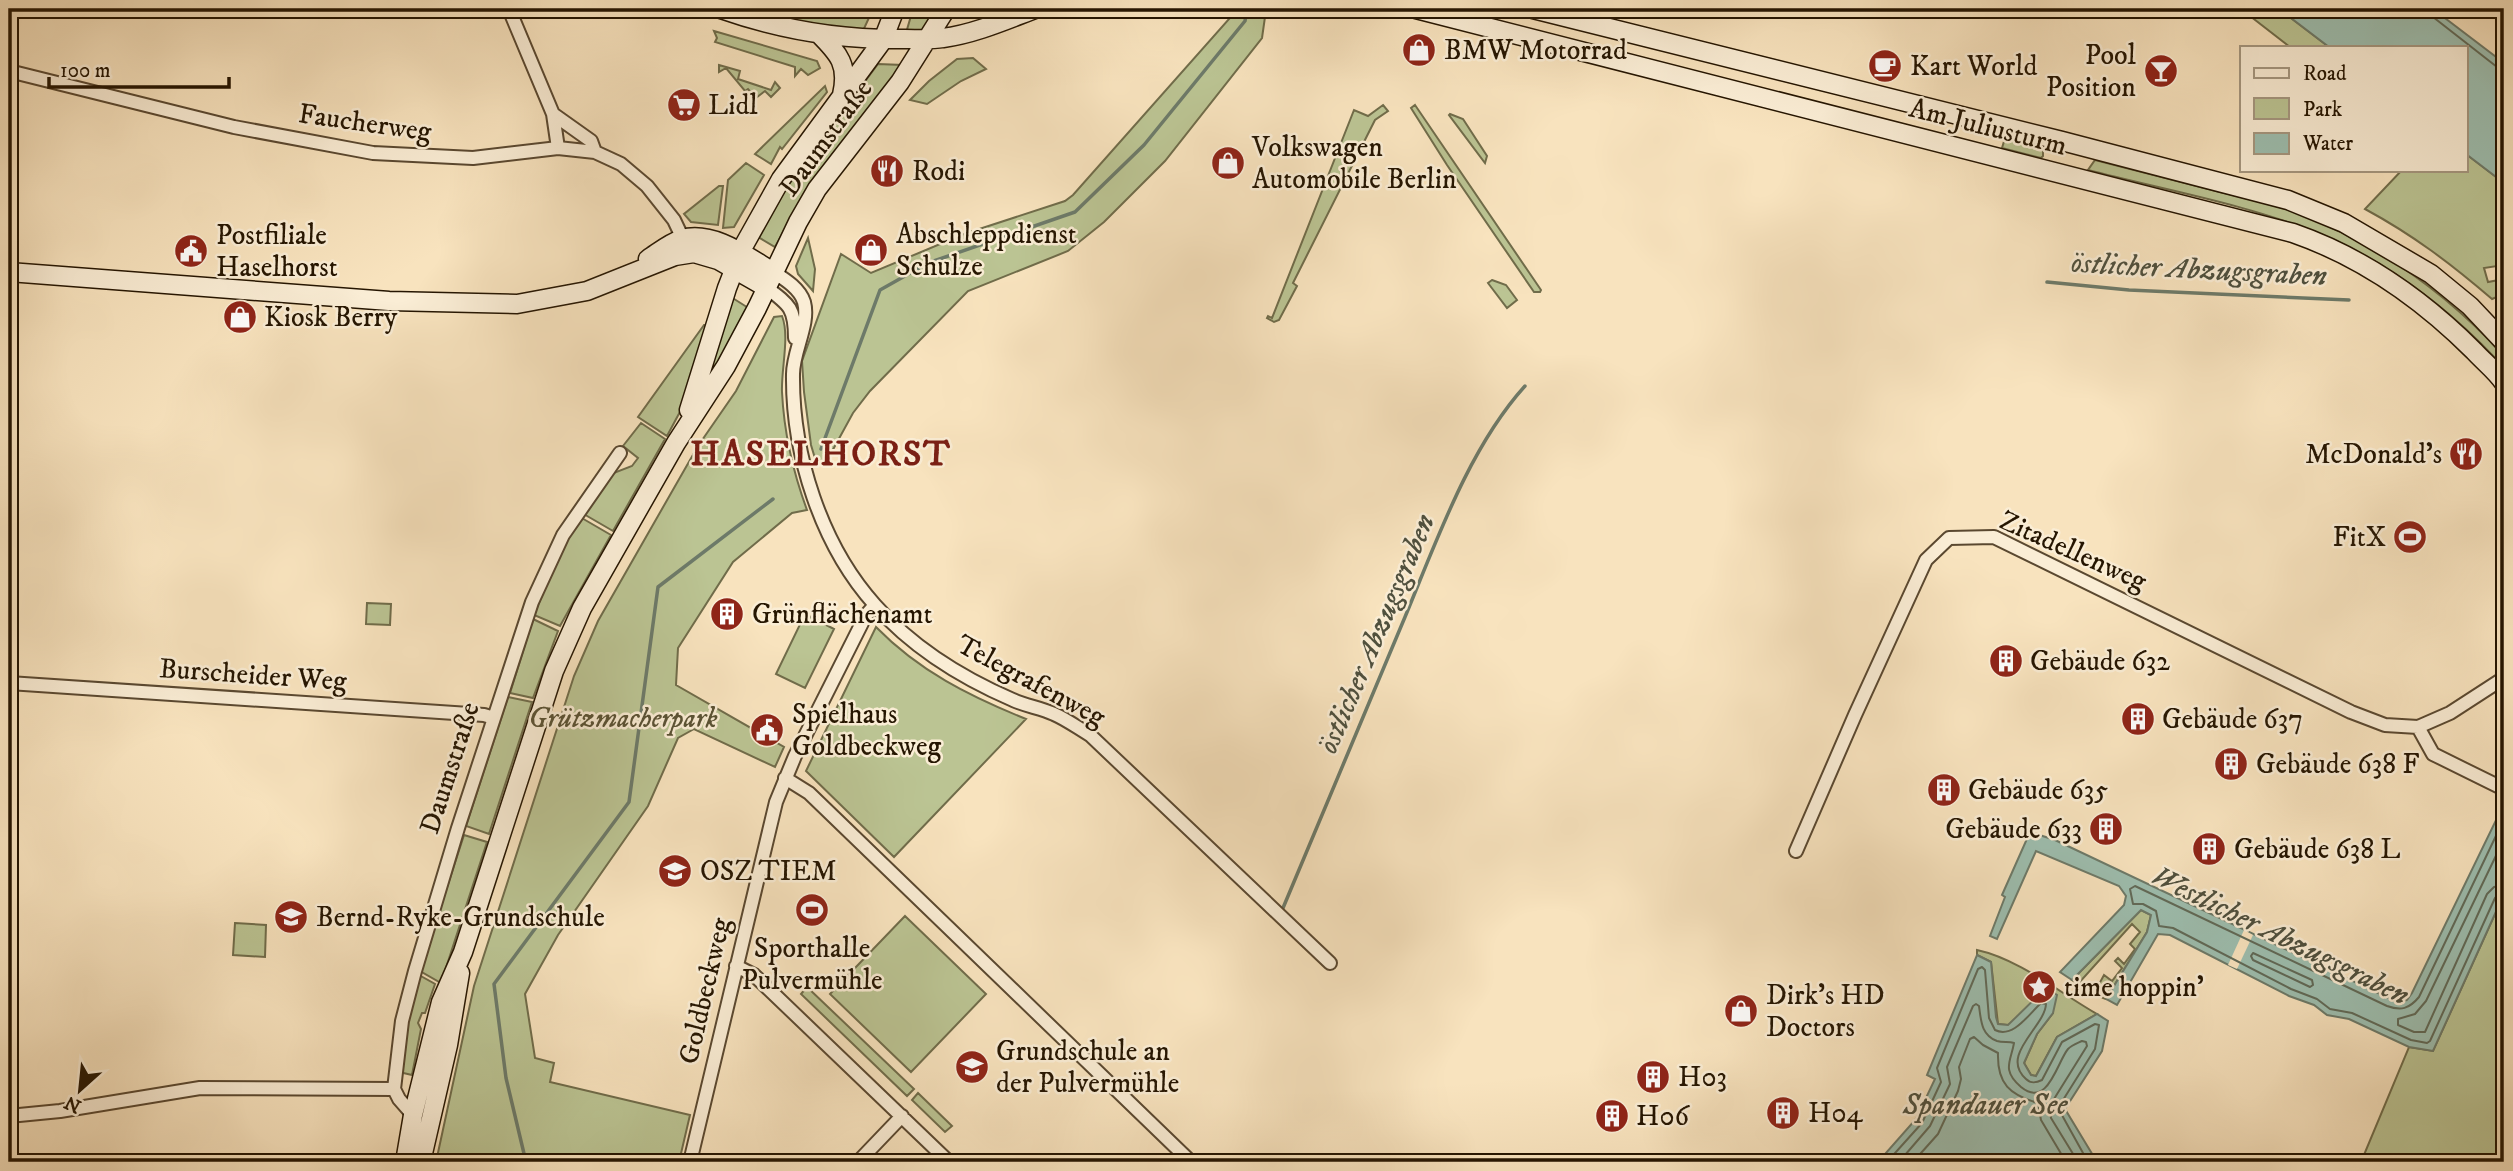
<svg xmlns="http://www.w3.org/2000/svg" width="2513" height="1171" viewBox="0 0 2513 1171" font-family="'IM FELL DW Pica',serif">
	<rect width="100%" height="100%" fill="#f8e3be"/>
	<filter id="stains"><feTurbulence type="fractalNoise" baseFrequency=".00286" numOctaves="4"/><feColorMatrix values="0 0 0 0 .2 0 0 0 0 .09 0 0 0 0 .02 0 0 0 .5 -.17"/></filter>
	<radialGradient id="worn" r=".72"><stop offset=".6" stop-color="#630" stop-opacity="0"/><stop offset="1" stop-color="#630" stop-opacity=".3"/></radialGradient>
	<path fill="#bbc493" stroke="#706c4a" stroke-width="2" d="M738,9H873L862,33L836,30Z
		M913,9H937L923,30L906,33Z
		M2241,9H2279L2329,47H2290Z
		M1236,11L1265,17L1262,38L1165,161L1104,222L1068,251L968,291L870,391L853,413L830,455L817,465L811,445L804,392L802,361L841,254L871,273L964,234L1065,201L1073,195Z
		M714,31L817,61L820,68L808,75L801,69L795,76V67L715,42L717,38Z
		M973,58L986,69L961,81L927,104L910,100L929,81L957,59Z
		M878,64L902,65L808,187L775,247L758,237L790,182Z
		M719,65L740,71L738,79L771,90L775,82L780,88L771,97L765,91L756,98L748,89L745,91L726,68L719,72Z
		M825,86L827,92L782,149L780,147L771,164L755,154Z
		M1383,105L1388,111L1375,120L1293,283L1297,286L1279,320L1274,322L1267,318L1268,316L1272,318L1354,110L1368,116Z
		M1415,105L1541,290L1540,292H1534L1447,165L1411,108Z
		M1450,114L1463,119L1487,156L1485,163L1449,115Z
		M2005,138L2043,148V156L2041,158L2002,148Z
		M2466,154L2504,183V265L2484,268L2488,282L2504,279V294L2492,299C2450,263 2413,235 2365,209L2402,170H2466Z
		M2095,160C2137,171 2178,181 2220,192C2246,198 2272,204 2298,213C2377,244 2446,292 2503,355L2497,360C2447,307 2387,262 2320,234C2246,204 2165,190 2088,170Z
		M746,163L764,175L734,227L723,228L728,180Z
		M719,186H723L718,225L691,222L684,214Z
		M808,238L815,269L813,291L798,274L796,266Z
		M1492,280L1506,285L1517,300L1507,308L1488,283Z
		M731,297L750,309L702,398Z
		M782,316C790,336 781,369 782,392C784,433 793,472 807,510L792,513L733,562L678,648L676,685L784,747L775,767L694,729L678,738L648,806L558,935L525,994L535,1058L554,1063L550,1082L690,1115L679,1162H436L474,986L574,676L598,621L698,446L736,391L774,317Z
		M704,325L710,326L682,408L667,436L638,417Z
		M641,423L665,439L613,531L582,513L611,474L632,466L638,458L623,446Z
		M580,517L611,535L560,626L534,615L556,561Z
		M367,603L391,604L390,625L366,624Z
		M805,614L834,629L805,688L776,674Z
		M533,619L558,631L533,698L510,693Z
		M876,627C919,671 969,696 1026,719L894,857L806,771Z
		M508,697L532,702L489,834L466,826Z
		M464,835L487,842L441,983L420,971Z
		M2504,894V1162H2361L2409,1047L2433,1051Z
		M2141,910L2151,915L2147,932L2106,999L2103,998L2107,991L2098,986L2104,975L2112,981L2122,968L2115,961L2118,958L2124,964L2135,949L2130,944L2140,932L2132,924L2078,984L2072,980Z
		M905,916L986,994L911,1072L830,994Z
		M235,923L266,925L265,957L233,955Z
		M1977,950C2019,959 2060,993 2097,1014L2057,1037L2036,1076L2031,1075L2024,1063L2037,1034L2053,1013V1007L2008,1025L1998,1024L1991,962L1977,955Z
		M419,975L435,984L425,1013H422L418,1023L421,1029L412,1075L399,1072L403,1034Z
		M807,987L914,1089L907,1096L801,994Z
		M918,1093L952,1126L945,1132L912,1100Z"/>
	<path fill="#9dbeaf" stroke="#6d7a69" stroke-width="2" d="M2279,9H2433L2504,63V183L2466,154V47H2329Z
		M2504,812V894L2433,1051L2409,1047L2349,1019L2327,1015L2314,1005L2289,996L2170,935L2158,934L2117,1005L2106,999L2147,932L2151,915L2141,910L2072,980L2060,972L2124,905L2126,896L2119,886L2036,851L1997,939L1990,936L2005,897L2002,895L2030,832L2055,840L2399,1003L2407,1000L2412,993L2499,814Z
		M1977,955L1991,962L1996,1017L1998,1024L2008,1025L2046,988L2057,995L2053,1013L2037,1034L2024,1063L2031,1075L2036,1076L2057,1037L2097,1014L2108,1021L2102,1051L2065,1109L2097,1162H1878L1916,1119L1935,1079L1927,1075Z"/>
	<path fill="#f8e3be" d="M2244,930L2253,935L2237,969L2228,965Z"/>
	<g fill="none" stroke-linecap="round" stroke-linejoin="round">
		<path stroke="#616a58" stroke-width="2" d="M2429,9L2433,17L2497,67L2504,68
			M2504,819L2419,997C2409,1009 2401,1011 2387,1006L2135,886L2130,889L2133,904H2143L2156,911L2159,926L2173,928L2291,989L2317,999L2330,1009L2352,1013L2411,1040L2427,1043L2430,1041L2495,898L2499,894H2504
			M2504,839L2426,1001L2415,1014L2398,1019V1025L2414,1032H2425L2487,894L2494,887L2504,885
			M2253,953L2312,980L2313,985L2310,987L2253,960L2251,956Z
			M1887,1162L1922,1123L1941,1082L1937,1068L1978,969L1982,967L1985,970L1989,1018L1995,1030C2013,1039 2029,1014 2041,1003L2046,1004C2045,1027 1999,1055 2026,1079C2031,1084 2036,1083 2042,1080L2062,1042L2095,1024L2099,1025L2095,1049L2058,1108L2088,1162
			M1899,1162L1930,1126L1950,1084L1947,1067L1973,1006L1976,1004L1979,1006C1981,1020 1981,1035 1997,1041C2003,1043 2009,1041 2014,1043C2011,1061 2001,1070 2021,1087C2048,1109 2057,1062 2068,1049C2072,1045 2078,1043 2082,1041L2086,1042L2087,1046L2049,1107L2051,1118L2078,1162
			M1913,1162L1938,1134L1958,1091L1961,1079L1959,1067L1970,1039L1974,1037L1983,1045L1998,1053C1997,1084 2010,1095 2038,1103L2041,1120L2066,1162"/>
		<path stroke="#6d7a69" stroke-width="3.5" d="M2047,282L2129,290L2349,300
			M821,449L880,290L928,263L1075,212L1144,145L1245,21L1247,9
			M1283,908C1324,811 1364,714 1405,617C1437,540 1469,448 1525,386
			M526,1162L506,1078L494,984L629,802L658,587L773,499"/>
		<g stroke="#5a4830" stroke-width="16">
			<path id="street" d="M509,9L553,114L558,148
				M9,71L234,127L373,153L473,158L558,148L595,152L621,164L647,186L674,220L683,239
				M553,114L591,141L595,152
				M775,273C786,280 800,289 804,302C810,324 793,351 793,374C792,454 821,545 875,605C912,647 962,678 1013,700C1026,706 1041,708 1054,714C1066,719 1078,728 1090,735L1330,963
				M767,288C790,305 795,309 795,338
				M9,683L484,715L494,718
				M2418,727L2433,754L2504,789
				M785,778L809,793L1191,1162
				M1796,851L1855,715L1926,560L1949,538L1994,537L2351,712L2385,725L2418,727L2450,713L2504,678
				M736,966L754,975L949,1162
				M413,1115L399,1099L394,1089L402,1021L415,971L458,828L532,602L563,535L620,453
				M9,1116L60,1111L200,1088L394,1089
				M690,1162L776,802L795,756L866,615L875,605
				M858,1162L902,1116"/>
		</g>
		<g stroke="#251501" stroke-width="21">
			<path id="secondary" d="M721,9C781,30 842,40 905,39C918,39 931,40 943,38C974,34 1006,20 1035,9
				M1416,9L2293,233C2362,257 2423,300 2474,351C2484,362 2496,371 2504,383
				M1533,9L2062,141L2288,200L2344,223L2431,274L2470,306L2504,342
				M819,34C839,54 849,65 842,95
				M648,259C659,252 669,243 682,239C714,230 749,258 775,273
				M9,272L389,301L517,304L587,291L675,256L694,253L718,260L767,288
				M689,410L727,288L743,247L781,179L883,40L895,9
				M405,1162L413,1115L441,1002L463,952L554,671L582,608L676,443L726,366L757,308L798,222L817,189L900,82L946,9
				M421,1162L448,1045L460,973"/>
		</g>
		<use href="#street" stroke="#faedd5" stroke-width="12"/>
		<use href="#secondary" stroke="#faedd5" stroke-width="18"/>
	</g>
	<defs>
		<g id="shop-disc" transform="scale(1.75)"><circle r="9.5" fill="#8f2418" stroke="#faedd5"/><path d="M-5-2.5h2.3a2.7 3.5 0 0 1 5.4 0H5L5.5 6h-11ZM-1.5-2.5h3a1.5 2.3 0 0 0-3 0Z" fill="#fff"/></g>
		<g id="cafe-disc" transform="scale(1.75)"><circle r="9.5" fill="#8f2418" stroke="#faedd5"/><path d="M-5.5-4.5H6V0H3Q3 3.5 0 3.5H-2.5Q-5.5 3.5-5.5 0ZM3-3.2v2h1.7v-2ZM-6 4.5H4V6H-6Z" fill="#fff"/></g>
		<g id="bar-disc" transform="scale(1.75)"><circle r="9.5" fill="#8f2418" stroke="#faedd5"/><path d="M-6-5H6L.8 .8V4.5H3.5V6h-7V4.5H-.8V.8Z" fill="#fff"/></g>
		<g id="supermarket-disc" transform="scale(1.75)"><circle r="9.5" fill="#8f2418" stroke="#faedd5"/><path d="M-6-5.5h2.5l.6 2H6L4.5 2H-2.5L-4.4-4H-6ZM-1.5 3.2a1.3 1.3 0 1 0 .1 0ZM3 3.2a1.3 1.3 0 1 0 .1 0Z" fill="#fff"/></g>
		<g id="restaurant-disc" transform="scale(1.75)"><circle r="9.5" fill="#8f2418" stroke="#faedd5"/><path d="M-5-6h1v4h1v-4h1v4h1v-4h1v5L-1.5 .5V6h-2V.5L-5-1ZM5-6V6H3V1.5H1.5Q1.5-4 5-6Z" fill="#fff"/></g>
		<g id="civic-disc" transform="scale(1.75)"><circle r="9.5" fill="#8f2418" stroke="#faedd5"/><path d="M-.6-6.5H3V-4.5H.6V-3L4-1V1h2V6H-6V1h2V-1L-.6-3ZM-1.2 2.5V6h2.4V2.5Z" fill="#fff"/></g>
		<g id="stadium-disc" transform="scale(1.75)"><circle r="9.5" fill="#8f2418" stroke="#faedd5"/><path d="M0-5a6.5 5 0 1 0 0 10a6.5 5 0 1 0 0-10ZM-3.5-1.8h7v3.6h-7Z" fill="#fff"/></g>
		<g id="building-disc" transform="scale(1.75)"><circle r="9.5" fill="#8f2418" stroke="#faedd5"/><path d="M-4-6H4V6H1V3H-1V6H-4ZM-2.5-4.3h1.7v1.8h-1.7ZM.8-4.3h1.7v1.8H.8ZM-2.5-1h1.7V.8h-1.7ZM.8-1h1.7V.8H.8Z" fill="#fff"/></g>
		<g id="school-disc" transform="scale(1.75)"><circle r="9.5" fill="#8f2418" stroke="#faedd5"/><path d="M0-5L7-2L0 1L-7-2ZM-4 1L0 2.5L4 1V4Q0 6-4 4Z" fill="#fff"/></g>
		<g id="sight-disc" transform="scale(1.75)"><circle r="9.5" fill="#8f2418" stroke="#faedd5"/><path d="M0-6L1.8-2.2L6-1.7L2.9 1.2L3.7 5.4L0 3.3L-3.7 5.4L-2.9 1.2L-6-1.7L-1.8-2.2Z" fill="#fff"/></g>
	</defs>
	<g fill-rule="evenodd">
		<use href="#shop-disc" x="1419" y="50"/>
		<use href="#cafe-disc" x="1885" y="66"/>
		<use href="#bar-disc" x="2161" y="71"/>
		<use href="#supermarket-disc" x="684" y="105"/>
		<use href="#shop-disc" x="1228" y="163"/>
		<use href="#restaurant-disc" x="887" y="171"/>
		<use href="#shop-disc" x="871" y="250"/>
		<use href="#civic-disc" x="191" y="251"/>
		<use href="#shop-disc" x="240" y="317"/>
		<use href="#restaurant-disc" x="2466" y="454"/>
		<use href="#stadium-disc" x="2410" y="537"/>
		<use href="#building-disc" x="727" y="614"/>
		<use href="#building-disc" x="2006" y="661"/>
		<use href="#building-disc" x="2138" y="719"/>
		<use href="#civic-disc" x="767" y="730"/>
		<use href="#building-disc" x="2231" y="764"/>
		<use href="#building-disc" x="1944" y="790"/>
		<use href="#building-disc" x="2106" y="829"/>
		<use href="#building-disc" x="2209" y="849"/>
		<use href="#school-disc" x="675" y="871"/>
		<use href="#stadium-disc" x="812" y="910"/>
		<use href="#school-disc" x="291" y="917"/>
		<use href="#sight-disc" x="2039" y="987"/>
		<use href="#shop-disc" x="1741" y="1011"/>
		<use href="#school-disc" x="972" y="1067"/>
		<use href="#building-disc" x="1653" y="1077"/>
		<use href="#building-disc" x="1783" y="1113"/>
		<use href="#building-disc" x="1612" y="1116"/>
	</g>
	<g text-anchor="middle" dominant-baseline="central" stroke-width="5" stroke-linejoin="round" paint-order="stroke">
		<g font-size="28" fill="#251501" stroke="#faedd5" text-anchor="start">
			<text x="1444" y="50">BMW Motorrad</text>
			<text x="2136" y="55" text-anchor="end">Pool<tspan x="2136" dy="32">Position</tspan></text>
			<text x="1910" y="66">Kart World</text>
			<text x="708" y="105">Lidl</text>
			<text x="1252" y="147">Volkswagen<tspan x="1252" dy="32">Automobile Berlin</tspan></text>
			<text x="912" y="171">Rodi</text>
			<text x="896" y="234">Abschleppdienst<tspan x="896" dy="32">Schulze</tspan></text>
			<text x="216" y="235">Postfiliale<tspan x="216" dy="32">Haselhorst</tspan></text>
			<text x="264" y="317">Kiosk Berry</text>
			<text x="2442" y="454" text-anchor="end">McDonald's</text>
			<text x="2386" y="537" text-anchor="end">FitX</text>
			<text x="752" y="614">Grünflächenamt</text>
			<text x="2030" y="661">Gebäude 632</text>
			<text x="792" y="714">Spielhaus<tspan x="792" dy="32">Goldbeckweg</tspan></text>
			<text x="2162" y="719">Gebäude 637</text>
			<text x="2256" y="764">Gebäude 638 F</text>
			<text x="1968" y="790">Gebäude 635</text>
			<text x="2082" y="829" text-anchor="end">Gebäude 633</text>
			<text x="2234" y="849">Gebäude 638 L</text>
			<text x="700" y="871">OSZ TIEM</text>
			<text x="316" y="917">Bernd-Ryke-Grundschule</text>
			<text x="812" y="948" text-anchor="middle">Sporthalle<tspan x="812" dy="32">Pulvermühle</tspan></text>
			<text x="2064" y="987">time hoppin'</text>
			<text x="1766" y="995">Dirk’s HD<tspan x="1766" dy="32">Doctors</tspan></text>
			<text x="996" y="1051">Grundschule an<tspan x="996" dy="32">der Pulvermühle</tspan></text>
			<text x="1678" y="1077">H03</text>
			<text x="1808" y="1113">H04</text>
			<text x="1636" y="1116">H06</text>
		</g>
		<g font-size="28" fill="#251501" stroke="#faedd5">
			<text transform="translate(365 123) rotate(8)">Faucherweg</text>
			<text transform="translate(1988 127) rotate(14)">Am Juliusturm</text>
			<text transform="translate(826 138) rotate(-54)">Daumstraße</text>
			<text transform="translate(2073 551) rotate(24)">Zitadellenweg</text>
			<text transform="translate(253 675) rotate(4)">Burscheider Weg</text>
			<text transform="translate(1031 681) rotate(28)">Telegrafenweg</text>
			<text transform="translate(450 768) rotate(-72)">Daumstraße</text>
			<text transform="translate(705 991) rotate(-77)">Goldbeckweg</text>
		</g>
		<g font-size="28" font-style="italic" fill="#5a5234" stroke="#faedd5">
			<text x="623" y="718">Grützmacherpark</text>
		</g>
		<g font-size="30" font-style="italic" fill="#4f503e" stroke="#faedd5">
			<text transform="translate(2199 270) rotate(3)">östlicher Abzugsgraben</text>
			<text transform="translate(1377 634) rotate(-67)">östlicher Abzugsgraben</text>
			<text transform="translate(2280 936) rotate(26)">Westlicher Abzugsgraben</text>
			<text x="1985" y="1105">Spandauer See</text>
		</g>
		<g font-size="35" font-weight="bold" letter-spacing="2" fill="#7a1f14" stroke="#faedd5">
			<text x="821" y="455">HASELHORST</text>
		</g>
	</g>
	<rect width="2513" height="1171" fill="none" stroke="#f8e3be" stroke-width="35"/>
	<rect x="10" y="10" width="2492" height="1150" fill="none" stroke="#251501" stroke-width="3.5"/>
	<rect x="18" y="18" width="2478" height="1136" fill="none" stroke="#251501" stroke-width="2"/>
	<rect x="2240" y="46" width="228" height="126" fill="#faedd5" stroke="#a59780" stroke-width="2"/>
	<rect x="2254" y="68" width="35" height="10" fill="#faedd5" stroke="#a59780" stroke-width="2"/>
	<text x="2303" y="80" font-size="21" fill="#251501">Road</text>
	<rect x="2254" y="98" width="35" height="21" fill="#bbc493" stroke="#a59780" stroke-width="2"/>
	<text x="2303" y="116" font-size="21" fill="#251501">Park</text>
	<rect x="2254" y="133" width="35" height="21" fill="#9dbeaf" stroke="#a59780" stroke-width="2"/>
	<text x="2303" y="150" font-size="21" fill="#251501">Water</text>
	<g transform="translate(80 1090) rotate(207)" stroke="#faedd5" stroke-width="5" paint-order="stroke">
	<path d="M0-5L12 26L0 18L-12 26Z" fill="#251501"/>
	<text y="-10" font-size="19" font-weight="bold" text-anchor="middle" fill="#251501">N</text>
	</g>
	<path d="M49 77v10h180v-10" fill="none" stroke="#251501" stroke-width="3.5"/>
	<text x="60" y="77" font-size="21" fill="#251501" stroke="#faedd5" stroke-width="5" paint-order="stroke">100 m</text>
	<rect width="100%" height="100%" filter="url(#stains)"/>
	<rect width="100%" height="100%" fill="url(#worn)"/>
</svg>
